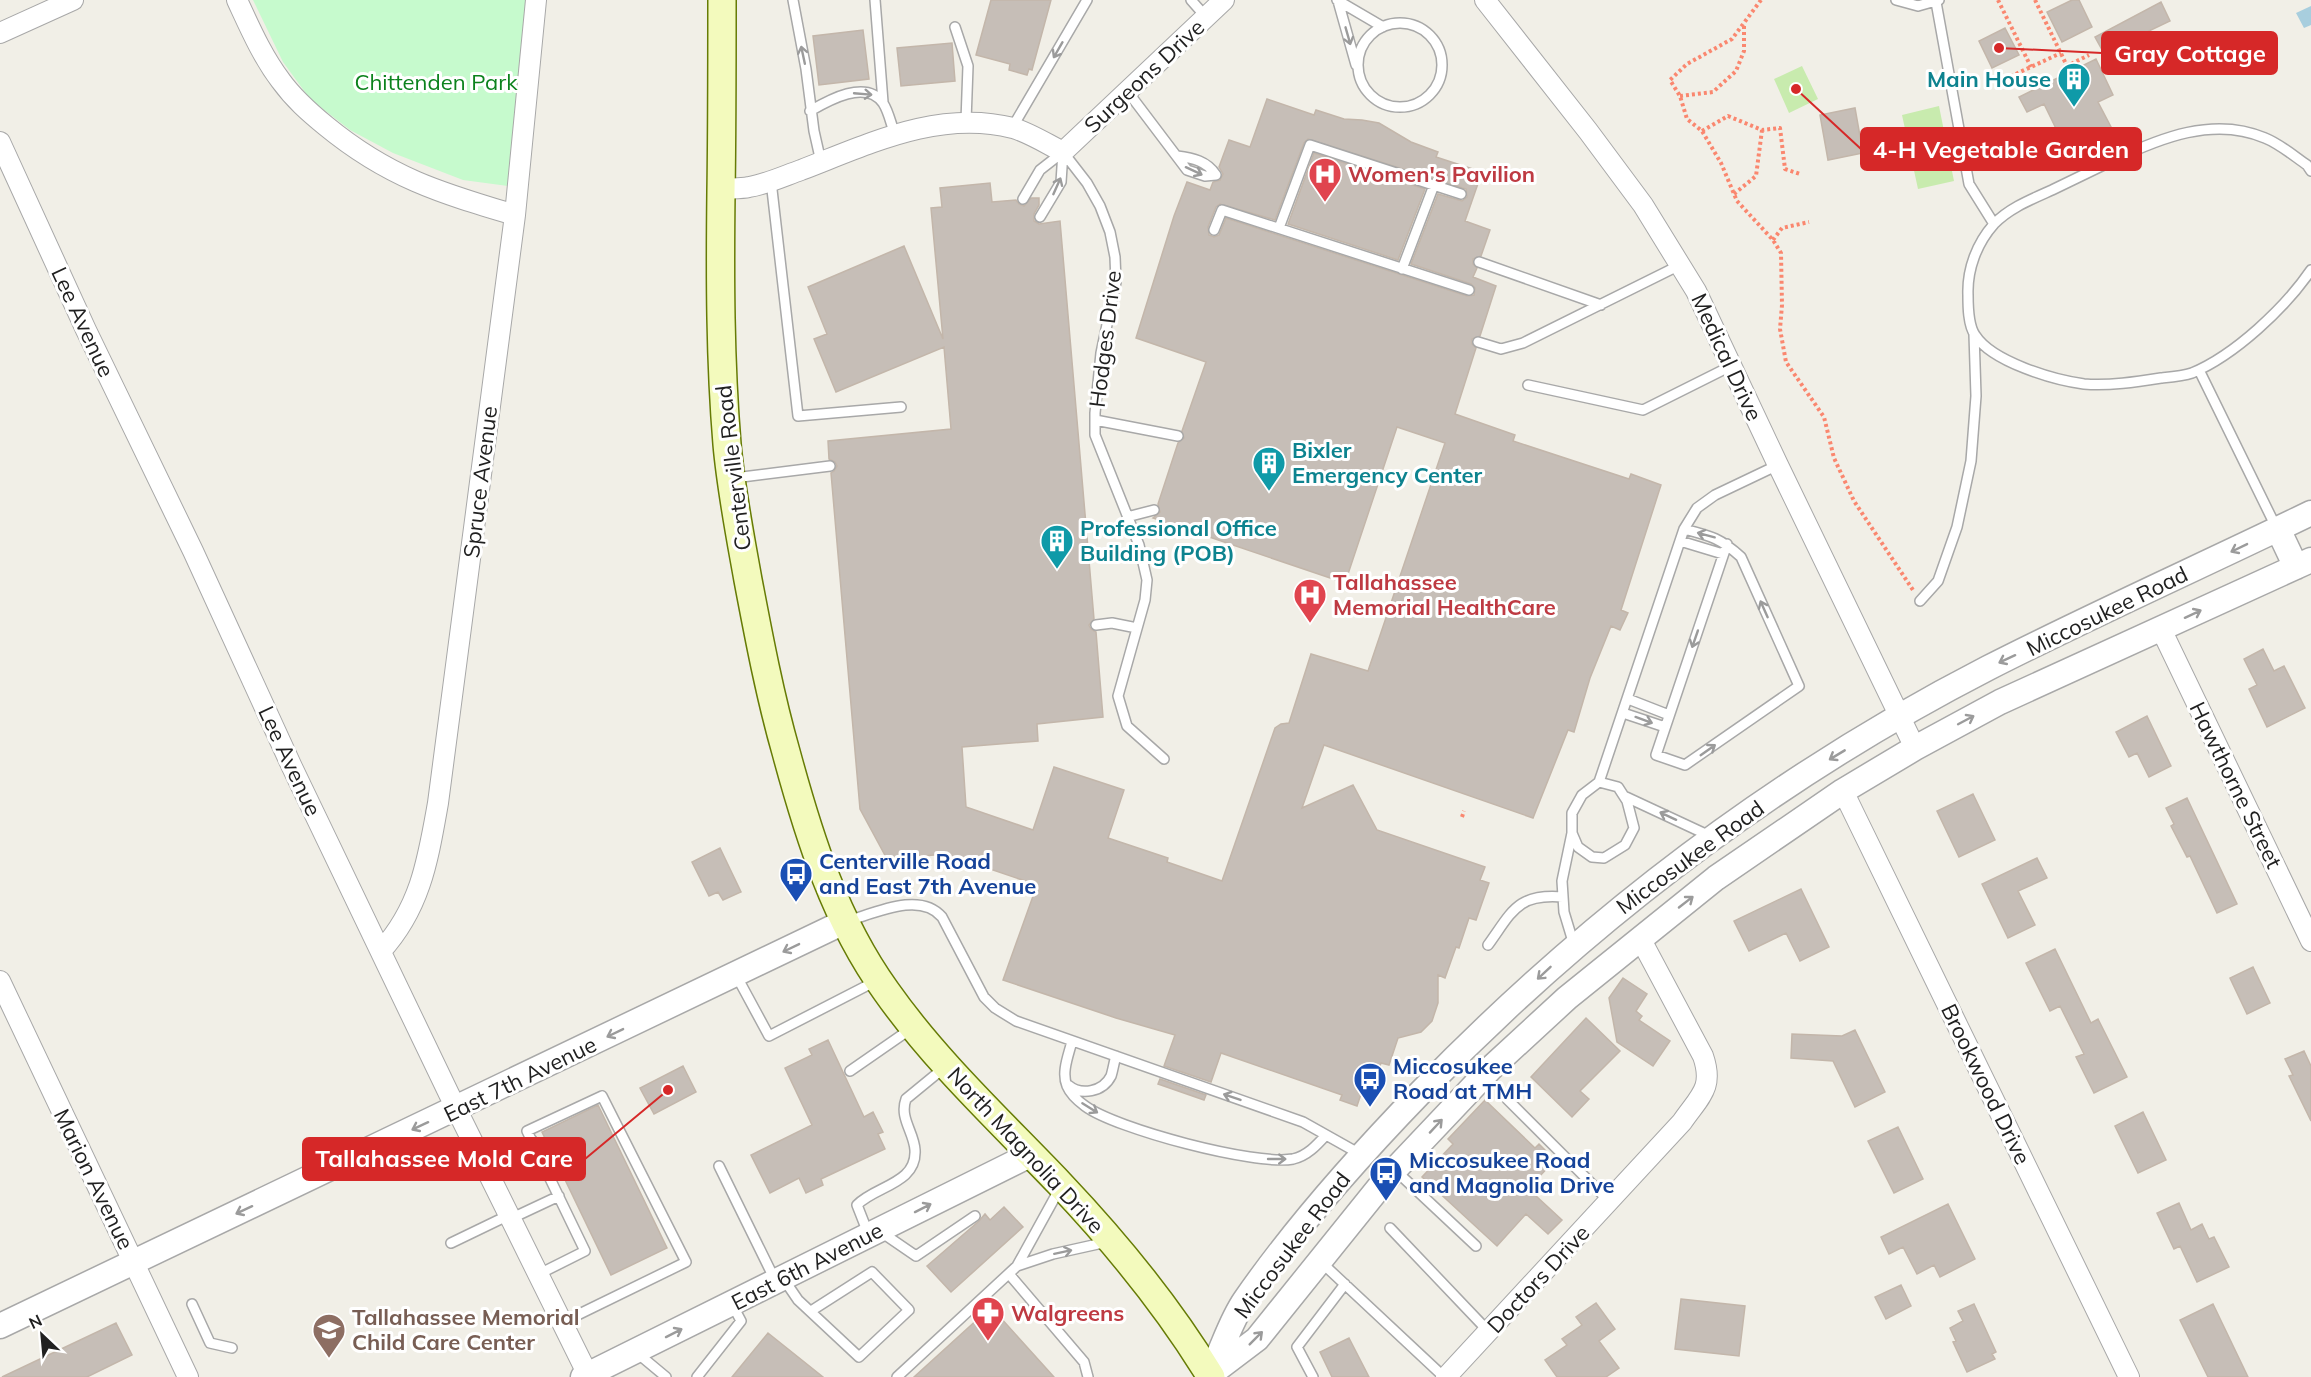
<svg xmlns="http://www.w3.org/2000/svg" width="2311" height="1377" viewBox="0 0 2311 1377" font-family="Mulish,sans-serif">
	<rect width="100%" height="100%" fill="#f1efe7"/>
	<path fill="#c8ebae" d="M1802,66L1818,99L1789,113L1774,79Z
		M1939,106L1954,181L1918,189L1902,115Z"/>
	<path fill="#c6facd" d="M253,0H528L508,186L463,180L393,153L350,130L310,99L283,62Z"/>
	<path fill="#a8cede" d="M2311,6V25L2304,28L2296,13Z"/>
	<path fill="#c6beb7" stroke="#c3b6aa" stroke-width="1.5" fill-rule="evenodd" d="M991,0H1051L1032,70L1029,69L1027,75L1009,70L1010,64L976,55Z
		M2072,0H2079L2092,27L2062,42L2047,12Z
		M2161,2L2170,21L2128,41L2130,45L2106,57L2095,37Z
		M2005,28L2019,55L1992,68L1979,41Z
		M863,30L869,79L819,85L813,36Z
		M952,43L955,81L901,86L897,48Z
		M2096,59L2113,95L2098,102L2111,127L2105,130L2109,137L2079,152L2075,145L2066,149L2044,104L2027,112L2019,97Z
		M1267,99L1314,115L1316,110L1344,119L1362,120L1379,123L1411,142L1438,152L1436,157L1482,172L1465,221L1490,230L1481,256L1473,259V264L1477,268L1473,277L1496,286L1480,336L1472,339V344L1476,348L1455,414L1515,435L1513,441L1629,479L1631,474L1661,485L1621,610L1628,613L1620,630L1611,626L1590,678L1574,732L1568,730L1533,818L1324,745L1302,808L1353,785L1377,830L1485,867L1480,880L1489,883L1476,920L1469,918L1459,948L1456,947L1445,978L1438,975V1003L1432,1021L1421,1032L1398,1038L1389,1065L1381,1063L1372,1091L1363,1088L1357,1106L1340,1100L1342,1095L1221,1053L1211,1082L1164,1066L1175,1035L1116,1018L1003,980L1037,885L946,854L887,859L860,809L831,473L834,471L837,466L835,462L829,459L828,441L951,429L944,347L836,392L814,339L827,334L808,287L904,246L943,339L931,208L942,207L940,188L990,183L992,202L1016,200L1019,204L1024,206L1031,198H1039V205L1034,214V221L1039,224L1060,221L1094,619L1089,625L1091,629L1096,632L1103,717L1037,724L1038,741L962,747L966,807L1033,830L1054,767L1124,790L1108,838L1168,858L1167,862L1222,881L1275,728L1281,724L1289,723L1311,654L1368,671L1445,443L1397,427L1345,583L1153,518L1160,512L1158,504L1178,443L1184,438L1182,431L1206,362L1136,338L1174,216L1187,182L1210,190L1213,182L1220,180L1223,174L1219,167L1229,140L1250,147ZM1308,139L1466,189L1467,197L1462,201L1438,194L1411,264L1471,284L1475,288L1474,295L1467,296L1226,218L1219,235L1214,237L1209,235L1208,227L1216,207L1220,204L1275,220L1304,143Z
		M1855,108L1863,153L1828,160L1820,115Z
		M1314,153L1425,189L1398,260L1288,224Z
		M2263,649L2274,671L2284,666L2305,708L2267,727L2249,689L2257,685L2244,659Z
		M2147,716L2171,766L2149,777L2137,753L2129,757L2116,732Z
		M1973,794L1995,840L1959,857L1937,811Z
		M2187,798L2237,904L2217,913L2190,856L2187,857L2171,826L2174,824L2166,808Z
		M720,848L741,892L723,900L718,892L709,896L692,862Z
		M2037,858L2047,878L2018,891L2035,925L2008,938L1982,884Z
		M1801,889L1829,947L1800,961L1786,933L1749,951L1734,921Z
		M2055,949L2091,1023L2098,1019L2127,1077L2094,1093L2076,1057L2084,1054L2060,1006L2050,1011L2026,963Z
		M2253,967L2270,1003L2247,1014L2230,978Z
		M1623,978L1647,994L1636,1011L1642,1016L1639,1020L1670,1041L1653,1066L1617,1042L1609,998Z
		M1586,1018L1620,1051L1580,1091L1589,1099L1572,1117L1531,1077Z
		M1855,1030L1885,1092L1855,1107L1833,1061L1791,1058L1792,1034L1842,1036Z
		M828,1040L864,1117L873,1112L883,1132L878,1134L885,1149L821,1179L823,1185L806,1193L799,1178L770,1193L751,1155L812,1125L785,1068L812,1055L809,1049Z
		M2304,1051L2311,1066V1121L2289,1076L2293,1075L2285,1059Z
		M683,1066L696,1092L654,1114L640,1088Z
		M1160,1079L1206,1095L1204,1100L1158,1084Z
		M1485,1100L1535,1148L1539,1144L1555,1160L1537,1179L1543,1186L1535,1195L1562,1220L1548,1234L1526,1214L1497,1246L1422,1177L1453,1144L1448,1139Z
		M598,1105L667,1248L611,1275L542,1132Z
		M2143,1112L2166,1160L2138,1173L2115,1126Z
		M1898,1127L1923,1179L1894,1193L1868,1141Z
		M2179,1203L2191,1230L2202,1224L2209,1239L2214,1237L2229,1267L2197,1282L2180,1246L2174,1249L2157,1213Z
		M1948,1204L1975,1259L1940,1277L1934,1265L1917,1274L1903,1247L1889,1254L1881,1237Z
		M1004,1207L1023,1227L951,1292L927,1266L979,1221L985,1214L990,1220Z
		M1901,1285L1911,1306L1886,1319L1875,1297Z
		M1681,1299L1745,1306L1739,1356L1675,1349Z
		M1596,1303L1615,1329L1599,1341L1619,1368L1606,1377H1557L1545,1360L1567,1345L1562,1339L1582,1325L1576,1317Z
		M1974,1304L1996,1352L1992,1354L1995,1359L1967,1372L1953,1342L1956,1341L1950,1328L1963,1321L1958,1311Z
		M2213,1304L2248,1377H2208L2180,1320Z
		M991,1307L1054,1377H914Z
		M116,1323L132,1355L87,1377H2Z
		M768,1333L823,1377H732Z
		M1349,1338L1369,1377H1332L1320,1352Z"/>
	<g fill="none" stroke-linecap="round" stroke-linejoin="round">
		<g stroke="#a8a8a8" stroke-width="12">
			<path id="service" d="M793,0L806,69L814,131L821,162
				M875,0L883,102
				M1191,0L1206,17
				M1337,0L1383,27
				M1896,0L1918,6L1939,0
				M1338,1L1356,65
				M1936,2L1969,184L1994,224
				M1358 65a42 42 0 1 1 84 0a42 42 0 1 1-84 0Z
				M955,27L968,66L966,121
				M1128,92L1187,170L1205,176L1216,175C1207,161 1193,158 1177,156
				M810,111C829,100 866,79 883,103C889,112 891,125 895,134
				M1012,128L1087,0
				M1063,152L1087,183L1100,206L1110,232L1115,257L1116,282L1101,353L1095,413V435L1139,545L1147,580L1145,600L1118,696L1127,726L1164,759
				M2311,171L2307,165C2294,156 2280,144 2265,138C2214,116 2160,138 2114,160C2093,170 2073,180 2052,190C2032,199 2009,208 1994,224C1977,243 1967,269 1968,295C1968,306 1968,325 1975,335C1992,362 2054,380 2084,384C2109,386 2136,382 2161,378C2171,377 2183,376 2192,373C2235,355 2285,308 2311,270
				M771,181L798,416L901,407
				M1023,199L1040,170L1063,152
				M1040,217L1061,182L1063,152
				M1279,228L1310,145L1461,194
				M1214,230L1222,210L1469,290
				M1479,262L1601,305
				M1402,269L1434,185
				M1478,342L1501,349L1523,343L1680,265
				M2199,370L2276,527
				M1528,385L1643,410L1731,366
				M1095,420L1178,436
				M734,478L830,466
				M1127,517L1154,510
				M1684,529C1711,536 1720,538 1741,557L1799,686L1685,765L1656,755L1727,544
				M1680,541L1723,554
				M1920,601L1938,581L1957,527L1971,461L1976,396L1974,334
				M1096,625L1112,623L1137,628
				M1628,699L1669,715
				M1623,713L1665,727
				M1599,782L1618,787L1627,801L1634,828L1625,845L1604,858L1592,857L1578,847L1572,833V813L1582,795L1599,782L1684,529L1697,508L1715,495L1778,465
				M1624,796L1712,837
				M1572,833L1562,881L1564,912L1574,945
				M848,921C875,913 920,891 942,917L984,997L995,1008L1016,1021L1303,1122L1360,1154
				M1488,945C1512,912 1517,893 1563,897
				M736,975L769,1036L876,981
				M1072,1041C1069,1054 1061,1072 1067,1086C1070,1093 1078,1101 1085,1106C1116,1129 1256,1166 1293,1159C1307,1156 1317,1145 1326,1135
				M850,1071L912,1028
				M1068,1085C1081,1096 1103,1092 1111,1076C1113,1070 1114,1062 1116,1056
				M1507,1099L1609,1201
				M484,1164L532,1140
				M719,1166L775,1280
				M1395,1170L1476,1246
				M510,1219L559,1196
				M1390,1228L1489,1332
				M881,1232L916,1256L975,1216
				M868,1233L857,1205C875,1186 917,1184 915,1150C914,1132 899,1118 906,1099L945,1067
				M451,1243L509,1215
				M1321,1262L1444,1377
				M1017,1266L1053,1254L1107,1242
				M1009,1274L1084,1362L1088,1377
				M537,1275L585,1251L527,1131L602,1096L686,1262L561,1323
				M783,1278L798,1300L859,1357L909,1310L872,1272L811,1311
				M192,1304L210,1343L232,1348
				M636,1352L666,1377
				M697,1377L741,1321L732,1304
				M897,1377L1017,1266L1060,1188
				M1313,1377L1297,1347L1345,1284"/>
		</g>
		<g stroke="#a8a8a8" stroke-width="22">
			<path id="minor" d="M237,0C250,28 262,56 281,81C294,99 309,112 326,126C388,177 440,193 515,215
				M1485,0L1588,131L1643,205L1696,291L1778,465L1915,748
				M0,33L73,0
				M0,142L86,330L193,551L292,767L449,1094L589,1377
				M722,189C730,188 740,189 749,187C767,184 784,176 801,170C869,144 939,109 1013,128C1030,133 1047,144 1063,152L1224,0
				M2161,629L2311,941
				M1843,791L2129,1377
				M381,951C421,907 428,859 438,803L515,215L536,0
				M0,981L188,1377
				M1446,1377L1682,1122C1700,1096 1714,1088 1703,1056L1640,938"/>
		</g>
		<g stroke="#a8a8a8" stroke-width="27">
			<path id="tertiary" d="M2278,529L2296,567
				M0,1326L844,922
				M1212,1373L1257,1339L1385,1180L1491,1068L1567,998L1716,878L1843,791L1915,748L2000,702L2311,560
				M583,1377L1030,1155
				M1208,1377C1222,1352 1229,1323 1245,1300C1297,1225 1359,1156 1421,1092C1587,921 1776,777 1988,668C2094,614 2204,565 2311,513"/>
		</g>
		<g stroke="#667b05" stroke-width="30">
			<path id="secondary" d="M722,0C722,64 722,128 721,192C720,276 720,360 727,444C731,490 740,535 748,580C759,638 770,696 786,752C809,837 835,920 886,991C936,1062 1001,1122 1060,1184C1116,1243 1169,1308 1211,1377"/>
		</g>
		<path stroke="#fa876f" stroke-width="4" stroke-dasharray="3 3" stroke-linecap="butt" d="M1761,0L1732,39L1687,64L1670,80L1680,96L1687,119L1702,131L1721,163L1737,201L1773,240L1781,253L1782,305L1780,329L1786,362L1824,417L1834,458L1854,501L1913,590
			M1998,0L2031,67
			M2035,0L2067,66L2089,55
			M2005,79L2061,53
			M1680,96L1713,92L1736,71L1744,51V24
			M1702,131L1728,116L1762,130L1780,128L1785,169L1800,174
			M1734,194L1756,176L1762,130
			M1773,240L1782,228L1809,222
			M1462,817L1464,811"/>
		<use href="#service" stroke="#fff" stroke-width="9"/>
		<use href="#minor" stroke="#fff" stroke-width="20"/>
		<use href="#tertiary" stroke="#fff" stroke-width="24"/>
		<use href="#secondary" stroke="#f3fabd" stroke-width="27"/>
	</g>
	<defs><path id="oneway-shaft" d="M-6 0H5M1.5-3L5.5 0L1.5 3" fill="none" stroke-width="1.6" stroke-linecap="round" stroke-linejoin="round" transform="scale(1.5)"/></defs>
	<g stroke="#9b9b9b">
		<use href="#oneway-shaft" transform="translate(1348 36) rotate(74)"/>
		<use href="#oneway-shaft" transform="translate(1058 50) rotate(120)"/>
		<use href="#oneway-shaft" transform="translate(803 55) rotate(-102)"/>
		<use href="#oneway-shaft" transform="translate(863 94) rotate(5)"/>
		<use href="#oneway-shaft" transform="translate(1194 171) rotate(25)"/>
		<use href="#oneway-shaft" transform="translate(1057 186) rotate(-66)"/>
		<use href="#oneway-shaft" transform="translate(1706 535) rotate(-165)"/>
		<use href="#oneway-shaft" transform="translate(2239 548) rotate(154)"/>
		<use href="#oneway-shaft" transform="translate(1764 609) rotate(-114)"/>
		<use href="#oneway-shaft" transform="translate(2193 614) rotate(-25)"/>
		<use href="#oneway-shaft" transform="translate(1695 639) rotate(109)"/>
		<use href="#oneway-shaft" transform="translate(2007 659) rotate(155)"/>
		<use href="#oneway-shaft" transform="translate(1644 720) rotate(20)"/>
		<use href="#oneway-shaft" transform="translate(1966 720) rotate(-28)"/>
		<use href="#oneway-shaft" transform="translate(1708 750) rotate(-35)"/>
		<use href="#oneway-shaft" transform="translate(1837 755) rotate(149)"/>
		<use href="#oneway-shaft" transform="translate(1668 816) rotate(-155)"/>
		<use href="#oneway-shaft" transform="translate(1686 902) rotate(-38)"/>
		<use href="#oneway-shaft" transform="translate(791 948) rotate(154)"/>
		<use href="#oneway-shaft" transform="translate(1544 973) rotate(137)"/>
		<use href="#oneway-shaft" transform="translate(615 1033) rotate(154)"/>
		<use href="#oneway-shaft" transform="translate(1232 1097) rotate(-161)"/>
		<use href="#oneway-shaft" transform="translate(1090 1108) rotate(32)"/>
		<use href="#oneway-shaft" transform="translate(420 1126) rotate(155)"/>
		<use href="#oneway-shaft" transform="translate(1436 1126) rotate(-47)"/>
		<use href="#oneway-shaft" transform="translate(1277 1159)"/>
		<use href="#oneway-shaft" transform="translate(923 1208) rotate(-27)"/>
		<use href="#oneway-shaft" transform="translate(244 1210) rotate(155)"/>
		<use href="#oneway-shaft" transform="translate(1063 1252) rotate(-12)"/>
		<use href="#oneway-shaft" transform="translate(674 1333) rotate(-27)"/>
		<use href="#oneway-shaft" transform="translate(1256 1338) rotate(-45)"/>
	</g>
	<defs>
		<g id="building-pin" transform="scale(1.725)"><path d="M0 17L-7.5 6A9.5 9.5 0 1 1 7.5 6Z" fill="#0f9aa8" stroke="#fff"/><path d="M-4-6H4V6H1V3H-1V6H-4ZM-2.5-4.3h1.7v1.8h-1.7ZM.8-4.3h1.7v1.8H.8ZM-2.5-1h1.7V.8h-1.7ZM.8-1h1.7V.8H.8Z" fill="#fff"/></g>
		<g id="hospital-pin" transform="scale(1.725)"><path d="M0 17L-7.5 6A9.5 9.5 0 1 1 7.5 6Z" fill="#e0444e" stroke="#fff"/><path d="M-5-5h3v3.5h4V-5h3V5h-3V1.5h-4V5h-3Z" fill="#fff"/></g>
		<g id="bus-pin" transform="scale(1.725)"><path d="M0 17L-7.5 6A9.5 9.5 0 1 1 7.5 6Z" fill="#1a4fb4" stroke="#fff"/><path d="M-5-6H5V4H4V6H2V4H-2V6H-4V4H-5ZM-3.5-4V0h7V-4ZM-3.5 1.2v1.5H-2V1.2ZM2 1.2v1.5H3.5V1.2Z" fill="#fff"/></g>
		<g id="pharmacy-pin" transform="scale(1.725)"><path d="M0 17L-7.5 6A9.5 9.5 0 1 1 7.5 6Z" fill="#e0444e" stroke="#fff"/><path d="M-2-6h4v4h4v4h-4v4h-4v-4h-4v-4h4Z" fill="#fff"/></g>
		<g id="school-pin" transform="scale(1.725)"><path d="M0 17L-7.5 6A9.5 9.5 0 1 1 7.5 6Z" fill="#8d6e63" stroke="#fff"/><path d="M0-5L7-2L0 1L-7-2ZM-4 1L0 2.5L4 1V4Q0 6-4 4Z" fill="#fff"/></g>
	</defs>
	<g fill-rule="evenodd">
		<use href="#building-pin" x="2074" y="79"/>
		<use href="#hospital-pin" x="1325" y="174"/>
		<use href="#building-pin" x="1269" y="463"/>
		<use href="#building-pin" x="1057" y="541"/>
		<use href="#hospital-pin" x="1310" y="595"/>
		<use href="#bus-pin" x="796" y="874"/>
		<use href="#bus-pin" x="1370" y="1079"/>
		<use href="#bus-pin" x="1386" y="1173"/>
		<use href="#pharmacy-pin" x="988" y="1313"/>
		<use href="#school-pin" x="329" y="1330"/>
	</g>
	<g text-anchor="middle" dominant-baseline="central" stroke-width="6" stroke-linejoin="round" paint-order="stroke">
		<g font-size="22" fill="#212121" stroke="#fff">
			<text transform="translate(1144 76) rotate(-43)">Surgeons Drive</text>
			<text transform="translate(83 322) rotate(65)">Lee Avenue</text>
			<text transform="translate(1105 339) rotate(-83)">Hodges Drive</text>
			<text transform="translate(1727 357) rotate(65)">Medical Drive</text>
			<text transform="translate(733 468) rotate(-97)">Centerville Road</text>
			<text transform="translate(480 482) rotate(-83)">Spruce Avenue</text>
			<text transform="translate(2107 611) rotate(-26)">Miccosukee Road</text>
			<text transform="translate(290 761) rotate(65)">Lee Avenue</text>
			<text transform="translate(2236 785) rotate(64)">Hawthorne Street</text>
			<text transform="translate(1690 857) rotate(-36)">Miccosukee Road</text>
			<text transform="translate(520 1079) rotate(-26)">East 7th Avenue</text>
			<text transform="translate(1986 1084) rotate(64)">Brookwood Drive</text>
			<text transform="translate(1026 1150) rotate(47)">North Magnolia Drive</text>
			<text transform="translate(94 1179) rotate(64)">Marion Avenue</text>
			<text transform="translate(1292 1245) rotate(-53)">Miccosukee Road</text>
			<text transform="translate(807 1266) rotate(-27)">East 6th Avenue</text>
			<text transform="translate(1538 1279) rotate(-47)">Doctors Drive</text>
		</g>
		<g font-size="22" font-weight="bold" fill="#0d838f" stroke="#fff" text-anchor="start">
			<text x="2051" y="79" text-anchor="end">Main House</text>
			<text x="1292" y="450">Bixler<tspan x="1292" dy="25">Emergency Center</tspan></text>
			<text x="1080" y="528">Professional Office<tspan x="1080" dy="25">Building (POB)</tspan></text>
		</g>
		<g font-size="22" fill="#0c821d" stroke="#fff">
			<text x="436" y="82">Chittenden Park</text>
		</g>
		<g font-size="22" font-weight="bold" fill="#be3a42" stroke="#fff" text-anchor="start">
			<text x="1348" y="174">Women's Pavilion</text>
			<text x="1333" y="582">Tallahassee<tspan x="1333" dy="25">Memorial HealthCare</tspan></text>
			<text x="1011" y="1313">Walgreens</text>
		</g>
		<g font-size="22" font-weight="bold" fill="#164399" stroke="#fff" text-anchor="start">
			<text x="819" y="861">Centerville Road<tspan x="819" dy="25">and East 7th Avenue</tspan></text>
			<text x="1393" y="1066">Miccosukee<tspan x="1393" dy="25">Road at TMH</tspan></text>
			<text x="1409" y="1160">Miccosukee Road<tspan x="1409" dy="25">and Magnolia Drive</tspan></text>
		</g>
		<g font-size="22" font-weight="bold" fill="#785e54" stroke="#fff" text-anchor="start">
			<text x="352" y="1317">Tallahassee Memorial<tspan x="352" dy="25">Child Care Center</tspan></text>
		</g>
	</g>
	<path fill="none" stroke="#d62828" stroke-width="2" d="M1999 48L2102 53M1796 89L1861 149M668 1090L585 1159"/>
	<g fill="#d62828" stroke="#fff" stroke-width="2">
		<circle cx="1999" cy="48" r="6"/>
		<circle cx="1796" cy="89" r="6"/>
		<circle cx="668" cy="1090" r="6"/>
	</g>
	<g fill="#d62828" stroke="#d62828" stroke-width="2">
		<rect x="2102" y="32" width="175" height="42" rx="6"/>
		<rect x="1861" y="128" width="280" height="42" rx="6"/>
		<rect x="303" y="1138" width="282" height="42" rx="6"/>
	</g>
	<g font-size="24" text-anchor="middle" font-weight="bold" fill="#fff">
		<text x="2190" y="62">Gray Cottage</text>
		<text x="2001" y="158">4-H Vegetable Garden</text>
		<text x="444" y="1167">Tallahassee Mold Care</text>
	</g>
	<g transform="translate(42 1335) rotate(334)" stroke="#ffffff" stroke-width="4.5" paint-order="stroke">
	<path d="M0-4.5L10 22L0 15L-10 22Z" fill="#212121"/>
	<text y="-9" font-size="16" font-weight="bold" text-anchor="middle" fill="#212121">N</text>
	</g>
</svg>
